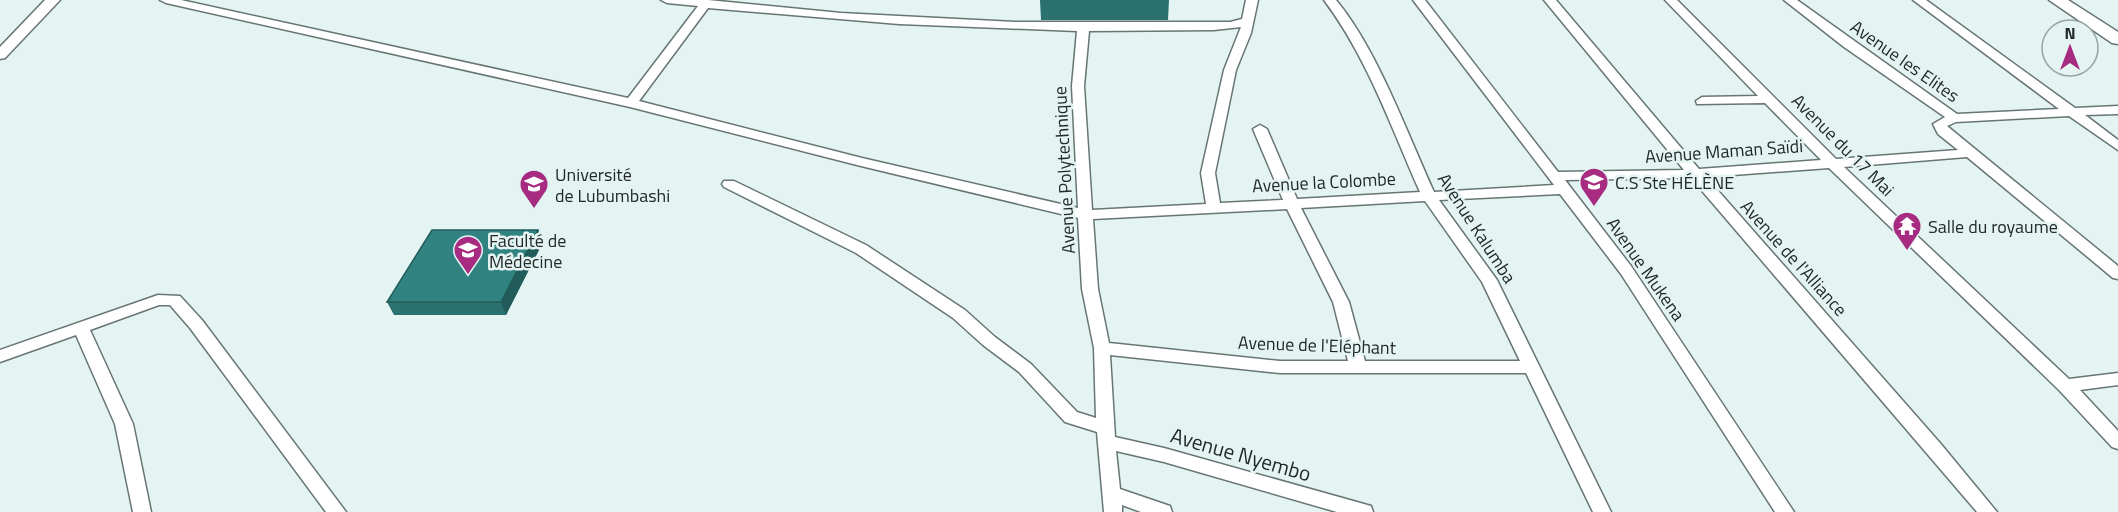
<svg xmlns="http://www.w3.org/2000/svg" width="2118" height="512" viewBox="0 0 2118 512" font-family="'Titillium Web',sans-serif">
	<rect width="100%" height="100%" fill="#e4f4f3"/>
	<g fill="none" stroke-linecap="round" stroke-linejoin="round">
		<g stroke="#677574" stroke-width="3">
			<path id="minor" d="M160,0H181L628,98L698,6L667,3L661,0H708L841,13L1015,22H1230L1242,19L1246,0H1258L1251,33L1236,70L1215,173L1220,203L1283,200L1253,129L1260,125L1267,129L1297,199L1420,192C1391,127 1367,57 1324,0H1336C1377,49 1407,133 1434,192L1554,185L1413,0H1425L1558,172L1684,170L1544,0H1556L1699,169L1821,160L1765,103L1697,104L1696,101L1702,97L1758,96L1665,0H1677L1836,159L1958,150L1938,134L1933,124L1945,117L1844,47L1784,0H1797L1957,114L2059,109L1913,0H1926L2075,108L2118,106V114L2085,115L2118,140V150L2069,116L1956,122L1947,126L2118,266V279L2113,278L1967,157L1844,167L2069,379L2118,373V385L2080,390L2118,431V449L2112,447L2059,390L1829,168L1706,177L1940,443L1997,512H1977L1691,178L1565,180L1631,266L1794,512H1775L1621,274L1560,194L1439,200L1497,280L1611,512H1593L1526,373H1280L1110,355L1115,437L1164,448L1364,504L1371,506L1373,512H1337L1164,462L1116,451L1120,489L1170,506L1172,512H1141L1122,505V512H1104L1097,432L1065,422L1019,372L983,345L953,318L856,253L724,187L722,184L724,181H734L866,245L965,310L995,337L1031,364L1077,412L1096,418L1094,348L1082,289L1078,218L861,166L630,107L166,3ZM708,8L899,24L1077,31L1072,86L1078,208L862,158L639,101ZM1241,27L1224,70L1201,173L1206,204L1092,210L1084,86L1089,31L1214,30ZM1425,201L1482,282L1520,361H1365L1349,302L1301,208ZM1287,209L1333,302L1348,361H1280L1109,343L1098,289L1093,219Z
				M158,295L180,296L202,320L346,512H326L190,328L170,305H159L90,330L133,424L151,512H133L115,424L76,335L0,362V350Z"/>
		</g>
		<g stroke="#677574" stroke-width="3">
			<path id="major" d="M45,0H60L5,58L0,59V47Z"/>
		</g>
		<g stroke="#677574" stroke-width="3">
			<path id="highway" d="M2049,0H2068L2118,32V44L2112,43Z"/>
		</g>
		<use href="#minor" fill="#fff" fill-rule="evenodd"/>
		<use href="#major" fill="#fff" fill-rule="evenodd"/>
		<use href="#highway" fill="#fff" fill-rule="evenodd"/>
	</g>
	<path fill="#2a716f" d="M1040,0H1169L1168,20H1041Z
		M538,230L543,242L506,315H394L387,302Z"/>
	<path fill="#225c5a" d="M538,230L543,242L506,315L501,302Z"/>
	<path fill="#318381" stroke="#225c5a" stroke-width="1.5" d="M432,230H538L501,302H387Z"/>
	<defs>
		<g id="school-pin" transform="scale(1.5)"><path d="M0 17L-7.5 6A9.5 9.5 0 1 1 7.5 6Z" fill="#a72c81" stroke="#e4f4f3"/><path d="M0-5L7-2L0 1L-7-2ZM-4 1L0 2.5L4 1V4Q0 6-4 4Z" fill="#fff"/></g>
		<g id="university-pin" transform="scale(1.5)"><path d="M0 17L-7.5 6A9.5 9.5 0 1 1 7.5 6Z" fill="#a72c81" stroke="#e4f4f3"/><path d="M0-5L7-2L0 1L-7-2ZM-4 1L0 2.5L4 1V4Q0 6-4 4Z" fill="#fff"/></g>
		<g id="temple-pin" transform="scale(1.5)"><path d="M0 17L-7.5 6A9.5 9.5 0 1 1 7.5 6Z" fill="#a72c81" stroke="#e4f4f3"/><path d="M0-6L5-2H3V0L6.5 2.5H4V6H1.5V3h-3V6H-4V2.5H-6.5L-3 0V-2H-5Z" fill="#fff"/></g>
	</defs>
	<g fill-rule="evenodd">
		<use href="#school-pin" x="1594" y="182"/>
		<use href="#university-pin" x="534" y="184"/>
		<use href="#temple-pin" x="1907" y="226"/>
		<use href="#university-pin" x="468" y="250"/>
	</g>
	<g text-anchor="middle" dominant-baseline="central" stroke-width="5" stroke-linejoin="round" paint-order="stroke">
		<g font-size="18" fill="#232928" stroke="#e4f4f3">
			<text transform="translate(1905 61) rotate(35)">Avenue les Elites</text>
			<text transform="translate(1843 145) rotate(45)">Avenue du 17 Mai</text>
			<text transform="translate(1724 151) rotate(-4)">Avenue Maman Saïdi</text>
			<text transform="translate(1064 170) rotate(-93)">Avenue Polytechnique</text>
			<text transform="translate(1324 182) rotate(-3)">Avenue la Colombe</text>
			<text transform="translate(1477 228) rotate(57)">Avenue Kalumba</text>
			<text transform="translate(1794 258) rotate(48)">Avenue de l'Alliance</text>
			<text transform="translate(1646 269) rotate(55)">Avenue Mukena</text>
			<text transform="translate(1317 345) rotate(2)">Avenue de l'Eléphant</text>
		</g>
		<g font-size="18" fill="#232928" stroke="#e4f4f3" text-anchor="start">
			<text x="555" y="174">Université<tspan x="555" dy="21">de Lubumbashi</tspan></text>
			<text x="1615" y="182">C.S Ste HÉLÈNE</text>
			<text x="1928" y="226">Salle du royaume</text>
			<text x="489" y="240">Faculté de<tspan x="489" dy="21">Médecine</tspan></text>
		</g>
		<g font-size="21" fill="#232928" stroke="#e4f4f3">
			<text transform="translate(1241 454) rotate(16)">Avenue Nyembo</text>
		</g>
	</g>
	<g transform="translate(2070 48)"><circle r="28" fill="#e4f4f3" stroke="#97a3a2" stroke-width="1.5"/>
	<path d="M0-4.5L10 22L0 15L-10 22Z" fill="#a72c81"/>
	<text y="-9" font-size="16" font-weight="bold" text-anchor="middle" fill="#232928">N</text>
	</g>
</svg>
